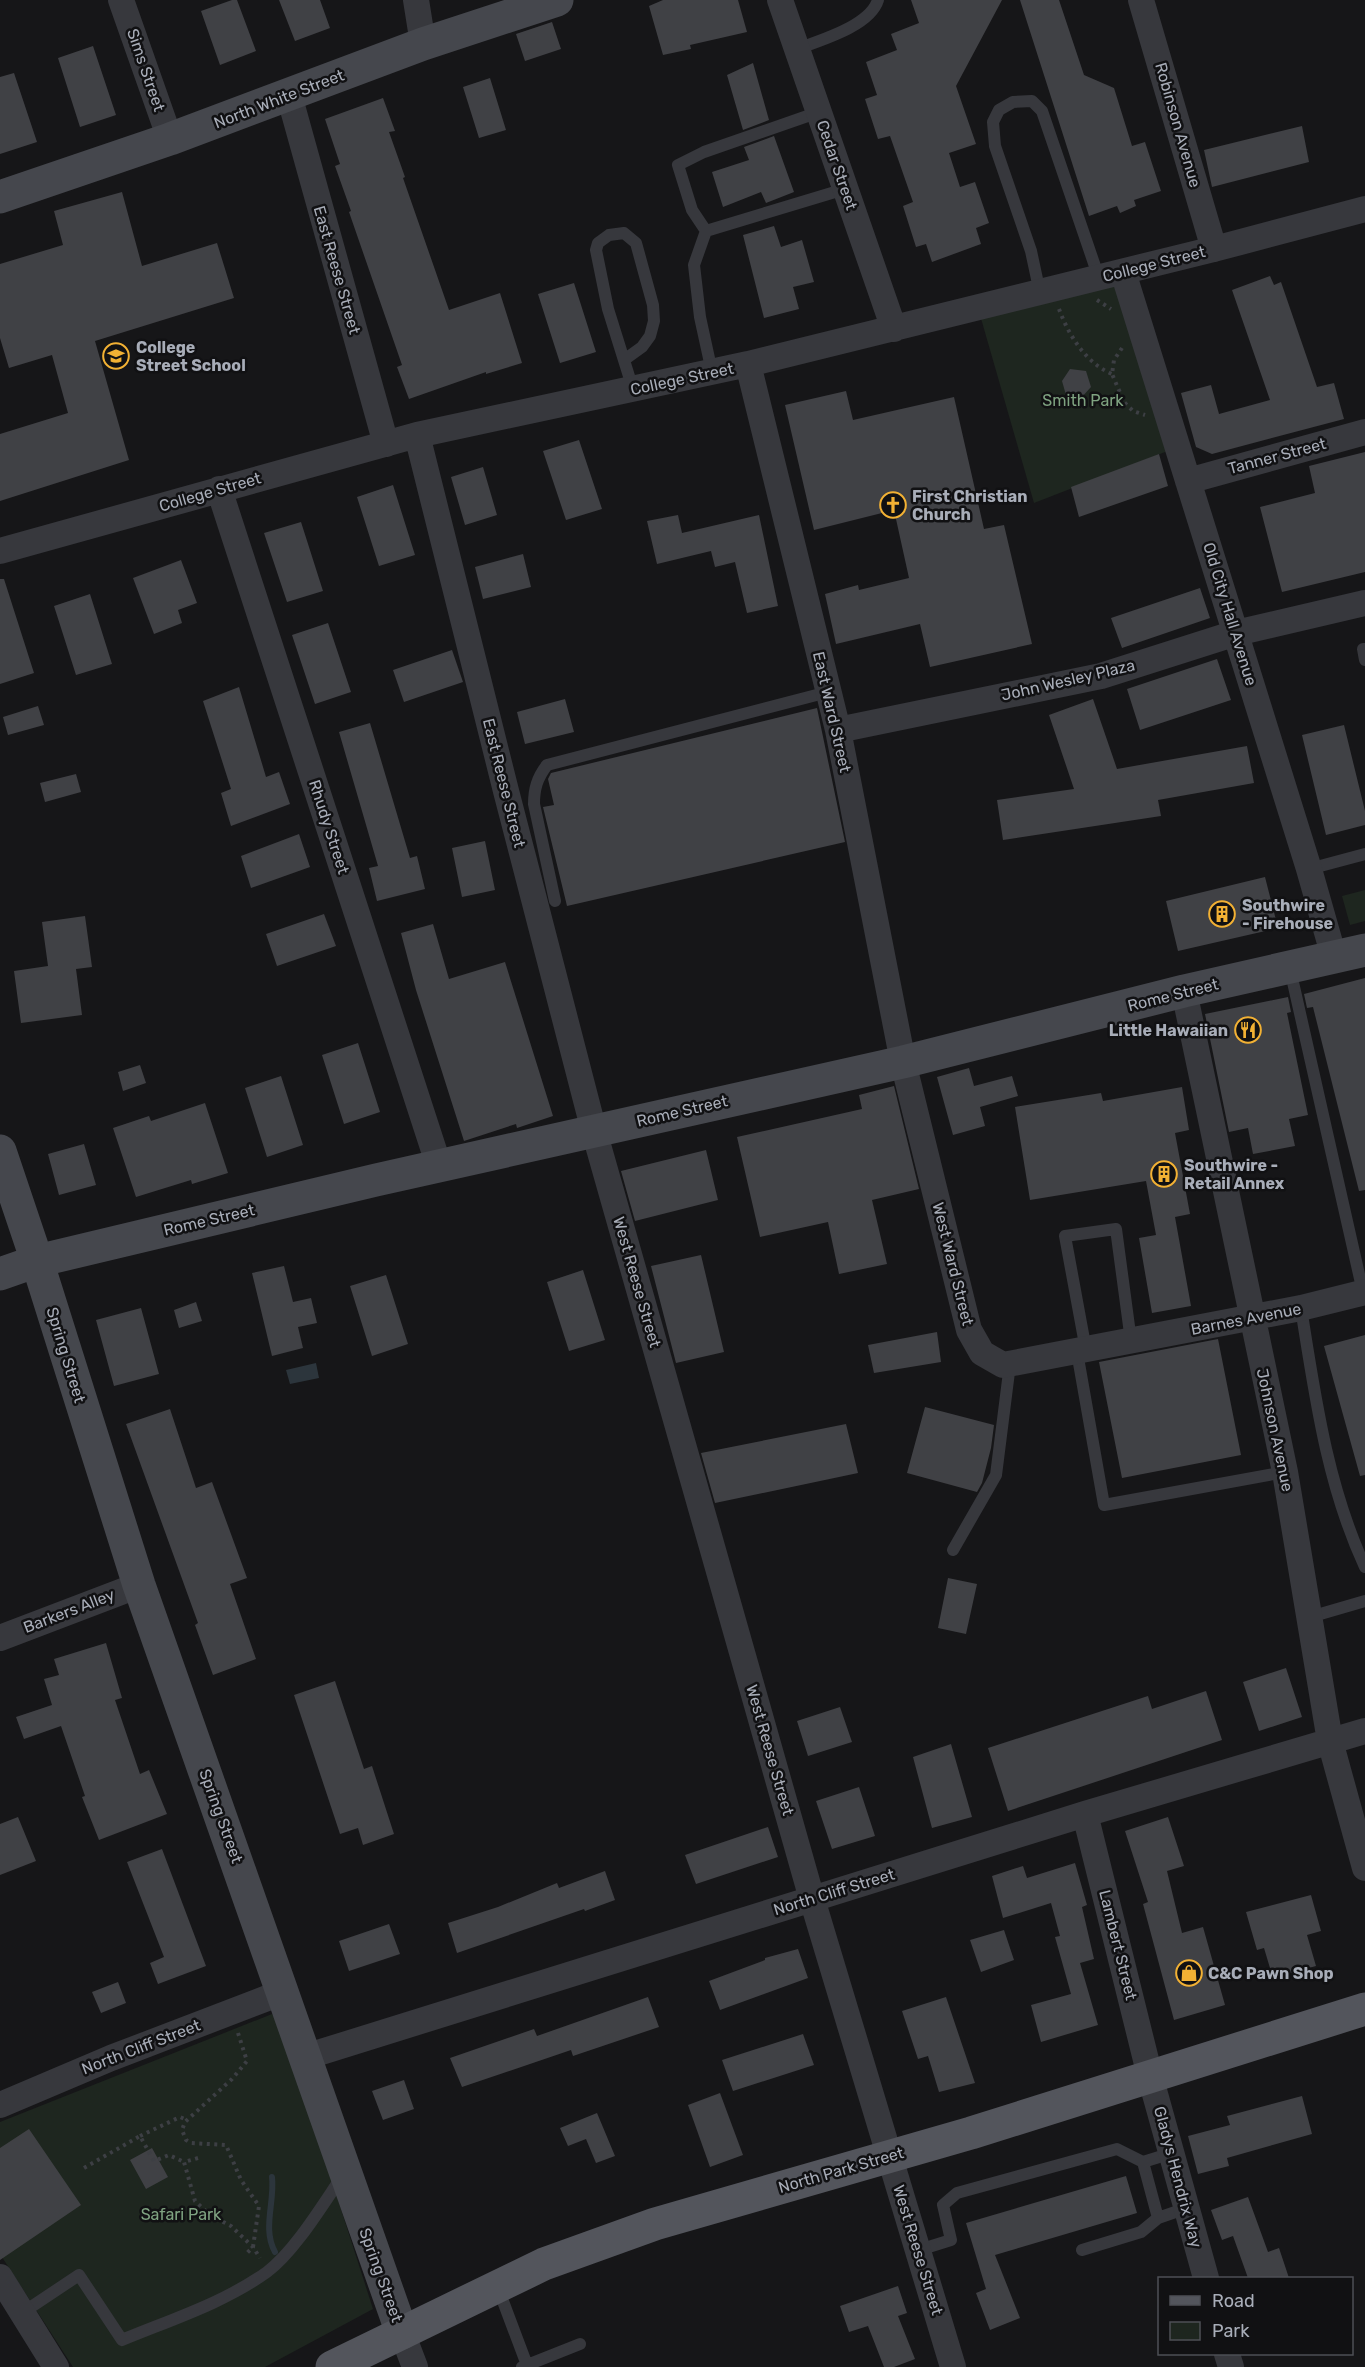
<svg xmlns="http://www.w3.org/2000/svg" width="1365" height="2367" viewBox="0 0 1365 2367" font-family="Rubik,sans-serif">
	<rect width="100%" height="100%" fill="#161618"/>
	<path fill="#1e261f" d="M1123,272L1178,447L1034,503L978,308Z
		M1365,890V921L1350,925L1342,896Z
		M272,2014L280,2019L373,2309L265,2367H73L0,2254V2122Z"/>
	<path fill="#2c353c" d="M316,1363L319,1378L290,1384L286,1370Z"/>
	<g fill="none" stroke-linecap="round" stroke-linejoin="round">
		<path stroke="#2c353c" stroke-width="6" d="M272,2177C275,2202 262,2229 275,2252"/>
	</g>
	<path fill="#404145" d="M232,0H237L256,51L220,65L201,11Z
		M279,0H320L330,28L295,41Z
		M663,0H738L747,32L690,45L691,49L663,55L649,6Z
		M911,0H1002L956,86L976,144L949,153L960,187L975,182L989,223L976,228L981,244L932,262L926,244L916,247L903,206L913,202L890,136L878,139L865,99L877,95L866,62L897,50L891,34L919,23Z
		M1020,0H1059L1084,75L1114,88L1132,146L1145,142L1161,191L1134,200L1136,206L1120,213L1117,206L1089,216Z
		M552,22L561,49L525,61L516,34Z
		M93,46L116,115L80,127L58,58Z
		M753,63L769,120L743,130L727,75Z
		M14,73L37,142L0,154V77Z
		M490,78L506,130L479,138L463,87Z
		M383,98L395,131L389,132L405,177L403,178L449,310L500,293L522,363L486,374V372L409,399L397,367L402,365L349,212L351,211L335,166L340,164L325,119Z
		M1302,126L1309,162L1212,187L1204,150Z
		M774,136L794,192L766,203L761,192L723,207L712,172L749,160L744,147Z
		M122,192L142,266L217,243L234,298L95,341L129,460L0,501V434L68,413L52,355L9,368L0,338V264L63,245L54,211Z
		M774,226L781,247L802,240L814,282L793,287L799,309L764,318L743,235Z
		M1270,276L1274,285L1281,282L1317,387L1334,383L1344,419L1212,454L1196,447L1181,393L1211,385L1219,414L1270,400L1232,290Z
		M574,283L596,352L560,363L538,294Z
		M1070,369L1086,371L1091,387L1081,398L1066,395L1062,381Z
		M846,391L853,420L954,397L984,529L1004,525L1032,644L930,667L920,624L836,644L825,594L858,585L859,590L909,578L894,510L814,530L785,405Z
		M579,440L602,509L566,520L543,451Z
		M1365,452V572L1282,592L1260,507L1315,493L1309,466Z
		M1159,454L1168,486L1079,517L1071,487Z
		M483,467L497,515L465,525L451,477Z
		M393,485L415,555L379,566L357,497Z
		M678,515L682,533L759,515L778,606L747,613L735,562L715,567L711,551L657,564L647,521Z
		M301,522L323,591L287,602L264,533Z
		M523,554L531,587L483,599L475,567Z
		M181,560L197,603L178,610L182,623L154,634L133,578Z
		M0,579H4L34,673L0,684Z
		M1200,588L1210,618L1122,648L1111,618Z
		M90,594L112,664L76,675L54,606Z
		M328,623L351,692L315,704L292,635Z
		M452,650L463,682L404,702L393,670Z
		M1217,659L1231,700L1140,730L1127,689Z
		M239,687L266,777L279,772L290,804L231,826L221,793L231,789L203,701Z
		M565,699L574,732L525,744L517,712Z
		M1093,699L1117,769L1247,746L1254,783L1158,800L1161,816L1003,840L997,800L1074,789L1049,715Z
		M38,706L44,725L8,735L3,717Z
		M817,708L845,842L567,906L543,807L554,805L548,779L551,773Z
		M370,723L410,858L417,856L425,889L377,901L369,868L378,866L339,732Z
		M1344,725L1365,811V825L1326,835L1302,735Z
		M76,774L81,792L45,802L40,783Z
		M299,834L310,867L251,888L241,856Z
		M485,841L495,890L462,897L452,848Z
		M1265,877L1278,928L1178,951L1166,901Z
		M324,914L336,946L277,966L266,934Z
		M85,916L92,967L76,969L82,1015L21,1023L14,971L48,966L42,922Z
		M433,924L449,979L505,962L553,1116L517,1128L516,1124L464,1141L416,990L401,933Z
		M1365,978V1190L1359,1191L1313,1007L1307,1008L1304,994Z
		M1288,997L1291,1012L1287,1013L1308,1115L1289,1119L1295,1146L1253,1154L1248,1128L1229,1132L1205,1014Z
		M358,1043L380,1112L344,1124L322,1055Z
		M140,1065L146,1083L123,1091L118,1072Z
		M969,1068L974,1086L1012,1076L1018,1096L980,1107L985,1126L953,1135L937,1077Z
		M281,1076L303,1145L267,1157L245,1088Z
		M894,1086L919,1189L872,1200L887,1264L839,1274L828,1222L760,1237L737,1137L862,1109L859,1095Z
		M1182,1087L1189,1130L1175,1133L1190,1214L1175,1217L1191,1306L1152,1313L1139,1238L1156,1235L1146,1181L1030,1200L1015,1107L1101,1093L1103,1101Z
		M205,1103L228,1173L192,1184L191,1180L136,1197L113,1128L149,1116L151,1121Z
		M84,1144L96,1185L59,1195L48,1154Z
		M706,1150L718,1200L635,1221L621,1171Z
		M701,1255L724,1352L676,1363L651,1266Z
		M284,1266L293,1302L311,1298L317,1323L298,1327L303,1348L272,1356L252,1273Z
		M583,1270L605,1340L569,1351L547,1282Z
		M386,1275L408,1344L372,1356L350,1286Z
		M196,1302L202,1321L179,1328L174,1310Z
		M141,1308L159,1374L114,1386L96,1320Z
		M937,1332L941,1362L874,1373L868,1345Z
		M1365,1335V1475L1360,1476L1324,1346Z
		M1218,1339L1241,1455L1122,1478L1099,1362Z
		M925,1407L994,1425L991,1448L982,1483L977,1492L907,1473Z
		M170,1409L196,1488L212,1482L247,1578L230,1584L256,1659L213,1675L195,1625L198,1623L126,1424Z
		M846,1424L858,1473L715,1503L701,1453Z
		M948,1578L977,1584L966,1634L938,1628Z
		M106,1643L122,1698L115,1700L140,1774L149,1770L167,1814L99,1840L82,1797L85,1796L61,1726L24,1739L16,1717L52,1705L44,1679L59,1675L54,1659Z
		M1286,1668L1302,1717L1259,1731L1243,1682Z
		M335,1681L364,1769L372,1766L394,1834L363,1845L358,1828L340,1834L294,1695Z
		M1206,1691L1222,1740L1008,1811L988,1748L1148,1696L1152,1709Z
		M840,1707L852,1742L808,1756L797,1721Z
		M951,1744L972,1817L932,1828L913,1757Z
		M859,1787L875,1836L832,1849L816,1801Z
		M18,1817L36,1861L0,1875V1824Z
		M1168,1817L1184,1866L1167,1871L1182,1933L1203,1927L1225,2005L1174,2020L1143,1904L1148,1902L1125,1831Z
		M768,1827L778,1857L696,1884L685,1855Z
		M162,1849L206,1966L158,1984L150,1963L164,1957L127,1862Z
		M1075,1863L1087,1905L1082,1907L1094,1959L1080,1963L1098,2025L1041,2042L1031,2005L1071,1994L1055,1937L1060,1936L1051,1903L1003,1918L992,1876L1023,1866L1027,1878Z
		M605,1871L615,1900L585,1911L584,1909L457,1953L448,1923L498,1907L557,1883L559,1888Z
		M1311,1895L1321,1931L1307,1935L1316,1966L1273,1978L1264,1948L1257,1950L1246,1912Z
		M389,1924L400,1954L349,1971L339,1941Z
		M1004,1930L1014,1960L981,1972L970,1940Z
		M798,1949L808,1978L720,2010L709,1981L765,1960V1958Z
		M118,1982L126,2003L101,2013L92,1992Z
		M648,1997L659,2027L573,2056L571,2050L462,2087L450,2058L534,2029L537,2036Z
		M946,1997L975,2083L939,2092L928,2056L918,2059L902,2011Z
		M803,2034L814,2065L733,2091L722,2060Z
		M404,2080L414,2109L383,2120L372,2091Z
		M720,2093L743,2155L710,2167L688,2105Z
		M1302,2096L1312,2134L1227,2158L1229,2166L1198,2174L1188,2136L1230,2125L1227,2116Z
		M597,2113L615,2156L596,2163L586,2139L568,2146L560,2128Z
		M29,2129L81,2205L0,2260V2148Z
		M152,2148L168,2177L146,2189L130,2160Z
		M1126,2176L1137,2213L995,2255L1020,2318L990,2330L976,2293L986,2289L966,2223Z
		M1248,2197L1268,2252L1279,2248L1289,2278H1248L1233,2236L1222,2240L1211,2210Z
		M898,2286L907,2313L898,2316L915,2359L894,2367H884L868,2326L849,2332L840,2306Z"/>
	<g fill="none" stroke-linecap="round" stroke-linejoin="round">
		<path stroke="#3d3f44" stroke-width="4" stroke-dasharray="3 4.5" stroke-linecap="butt" d="M1097,300L1111,309
			M1059,309C1069,336 1086,363 1112,374
			M1122,348L1114,360L1112,374L1124,402L1133,411L1145,415
			M238,2033L247,2061L232,2079L185,2122L182,2130L186,2140L191,2143L226,2145L241,2180L259,2206L253,2247L247,2253
			M140,2136L180,2117L187,2120
			M198,2158L184,2162L195,2201L210,2215L231,2226L253,2247L260,2258
			M84,2168L140,2136L154,2161L169,2155L184,2162"/>
		<path stroke="#37383d" stroke-width="12" d="M797,49C821,40 870,26 878,0
			M706,231L692,210L678,165L704,152L819,112
			M1040,293L1031,251L995,146L993,122L999,110L1013,102L1032,101L1042,111L1099,278
			M624,360L642,347L650,336L654,321L653,305L636,243L624,233L609,235L598,243L596,250L608,309L633,389
			M712,372L700,317L694,265L706,231L845,189
			M1365,649H1363L1365,660
			M1309,869L1365,854
			M555,901L534,804C534,789 537,778 547,765L828,692
			M1290,969L1363,1292
			M1301,1308C1315,1396 1327,1485 1365,1567
			M1086,1350L1065,1236L1116,1229L1131,1341
			M1077,1352L1104,1505L1285,1472
			M953,1550L996,1475L1010,1364
			M1310,1617L1365,1601
			M1143,2162L1158,2218
			M919,2250L951,2240L943,2205L957,2193L1117,2149L1143,2162L1172,2153
			M1082,2250L1141,2232L1158,2218L1187,2208
			M498,2288L527,2365
			M22,2313L79,2275L122,2340C170,2320 224,2303 267,2272C295,2251 323,2204 343,2175
			M522,2367L580,2344"/>
		<path stroke="#37383d" stroke-width="26" d="M121,0L170,139
			M416,0L423,44
			M780,0L894,329
			M1141,0L1214,249
			M289,95L386,444
			M1123,272L1309,869L1334,957
			M748,364L838,730L903,1062L969,1330L982,1353L1003,1365L1301,1308L1365,1292
			M417,435L506,791L594,1131L812,1899L953,2367
			M1188,481L1365,432
			M219,489L439,1166
			M0,551L417,435L748,364L1214,249L1365,209
			M838,730L1101,676L1236,633L1365,603
			M1184,991L1285,1472L1330,1741L1365,1868
			M0,1638L139,1585
			M1085,1814L1150,2076L1206,2278
			M305,2057L1085,1814L1365,1731
			M0,2105L111,2058L283,1992
			M0,2277L56,2367
			M402,2333L415,2367
			M1227,2354L1231,2367"/>
		<path stroke="#45474d" stroke-width="33" d="M0,197L170,139L423,44L557,0
			M0,1151L37,1261L139,1585L402,2333
			M0,1274L37,1261L376,1180L903,1062L1184,991L1365,950"/>
		<path stroke="#53555c" stroke-width="33" d="M332,2367L544,2264L655,2224L971,2133L1365,2009"/>
	</g>
	<defs>
		<g id="school-ring" transform="scale(1.35)"><circle r="9.5" fill="#111113" stroke="#f2b134" stroke-width="1.5"/><path d="M0-5L7-2L0 1L-7-2ZM-4 1L0 2.5L4 1V4Q0 6-4 4Z" fill="#f2b134"/></g>
		<g id="church-ring" transform="scale(1.35)"><circle r="9.5" fill="#111113" stroke="#f2b134" stroke-width="1.5"/><path d="M-1.2-6h2.4v3.5h3.3v2.4h-3.3V6h-2.4V-.1h-3.3v-2.4h3.3Z" fill="#f2b134"/></g>
		<g id="building-ring" transform="scale(1.35)"><circle r="9.5" fill="#111113" stroke="#f2b134" stroke-width="1.5"/><path d="M-4-6H4V6H1V3H-1V6H-4ZM-2.5-4.3h1.7v1.8h-1.7ZM.8-4.3h1.7v1.8H.8ZM-2.5-1h1.7V.8h-1.7ZM.8-1h1.7V.8H.8Z" fill="#f2b134"/></g>
		<g id="restaurant-ring" transform="scale(1.35)"><circle r="9.5" fill="#111113" stroke="#f2b134" stroke-width="1.5"/><path d="M-5-6h1v4h1v-4h1v4h1v-4h1v5L-1.5 .5V6h-2V.5L-5-1ZM5-6V6H3V1.5H1.5Q1.5-4 5-6Z" fill="#f2b134"/></g>
		<g id="shop-ring" transform="scale(1.35)"><circle r="9.5" fill="#111113" stroke="#f2b134" stroke-width="1.5"/><path d="M-5-2.5h2.3a2.7 3.5 0 0 1 5.4 0H5L5.5 6h-11ZM-1.5-2.5h3a1.5 2.3 0 0 0-3 0Z" fill="#f2b134"/></g>
	</defs>
	<g fill-rule="evenodd">
		<use href="#school-ring" x="116" y="356"/>
		<use href="#church-ring" x="893" y="505"/>
		<use href="#building-ring" x="1222" y="914"/>
		<use href="#restaurant-ring" x="1248" y="1030"/>
		<use href="#building-ring" x="1164" y="1174"/>
		<use href="#shop-ring" x="1189" y="1973"/>
	</g>
	<g text-anchor="middle" dominant-baseline="central" stroke-width="5" stroke-linejoin="round" paint-order="stroke">
		<g font-size="16" fill="#a8adb8" stroke="#111113">
			<text transform="translate(146 70) rotate(71)">Sims Street</text>
			<text transform="translate(279 99) rotate(-21)">North White Street</text>
			<text transform="translate(1178 125) rotate(74)">Robinson Avenue</text>
			<text transform="translate(837 165) rotate(71)">Cedar Street</text>
			<text transform="translate(1154 264) rotate(-14)">College Street</text>
			<text transform="translate(337 270) rotate(74)">East Reese Street</text>
			<text transform="translate(682 379) rotate(-12)">College Street</text>
			<text transform="translate(1277 456) rotate(-15)">Tanner Street</text>
			<text transform="translate(210 492) rotate(-16)">College Street</text>
			<text transform="translate(1230 614) rotate(73)">Old City Hall Avenue</text>
			<text transform="translate(1068 680) rotate(-13)">John Wesley Plaza</text>
			<text transform="translate(832 712) rotate(77)">East Ward Street</text>
			<text transform="translate(504 783) rotate(76)">East Reese Street</text>
			<text transform="translate(329 827) rotate(72)">Rhudy Street</text>
			<text transform="translate(1173 995) rotate(-14)">Rome Street</text>
			<text transform="translate(682 1111) rotate(-13)">Rome Street</text>
			<text transform="translate(209 1220) rotate(-13)">Rome Street</text>
			<text transform="translate(953 1264) rotate(76)">West Ward Street</text>
			<text transform="translate(637 1282) rotate(74)">West Reese Street</text>
			<text transform="translate(1246 1319) rotate(-11)">Barnes Avenue</text>
			<text transform="translate(66 1355) rotate(73)">Spring Street</text>
			<text transform="translate(1275 1430) rotate(78)">Johnson Avenue</text>
			<text transform="translate(69 1611) rotate(-21)">Barkers Alley</text>
			<text transform="translate(770 1750) rotate(74)">West Reese Street</text>
			<text transform="translate(221 1816) rotate(70)">Spring Street</text>
			<text transform="translate(834 1892) rotate(-17)">North Cliff Street</text>
			<text transform="translate(1118 1945) rotate(76)">Lambert Street</text>
			<text transform="translate(141 2047) rotate(-21)">North Cliff Street</text>
			<text transform="translate(841 2170) rotate(-16)">North Park Street</text>
			<text transform="translate(1178 2177) rotate(75)">Gladys Hendrix Way</text>
			<text transform="translate(918 2250) rotate(73)">West Reese Street</text>
			<text transform="translate(381 2275) rotate(70)">Spring Street</text>
		</g>
		<g font-size="16" font-weight="bold" fill="#a8adb8" stroke="#111113" text-anchor="start">
			<text x="136" y="347">College<tspan x="136" dy="18">Street School</tspan></text>
			<text x="912" y="496">First Christian<tspan x="912" dy="18">Church</tspan></text>
			<text x="1242" y="905">Southwire<tspan x="1242" dy="18">- Firehouse</tspan></text>
			<text x="1228" y="1030" text-anchor="end">Little Hawaiian</text>
			<text x="1184" y="1165">Southwire -<tspan x="1184" dy="18">Retail Annex</tspan></text>
			<text x="1208" y="1973">C&amp;C Pawn Shop</text>
		</g>
		<g font-size="16" fill="#7fa381" stroke="#111113">
			<text x="1083" y="400">Smith Park</text>
			<text x="181" y="2214">Safari Park</text>
		</g>
	</g>
	<rect x="1158" y="2277" width="195" height="78" fill="#111113" stroke="#4d4f55" stroke-width="1.5"/>
	<rect x="1170" y="2296" width="30" height="9" fill="#53555c" stroke="#4d4f55" stroke-width="1.5"/>
	<text x="1212" y="2307" font-size="18" fill="#a8adb8">Road</text>
	<rect x="1170" y="2322" width="30" height="18" fill="#1e261f" stroke="#4d4f55" stroke-width="1.5"/>
	<text x="1212" y="2337" font-size="18" fill="#a8adb8">Park</text>
</svg>
